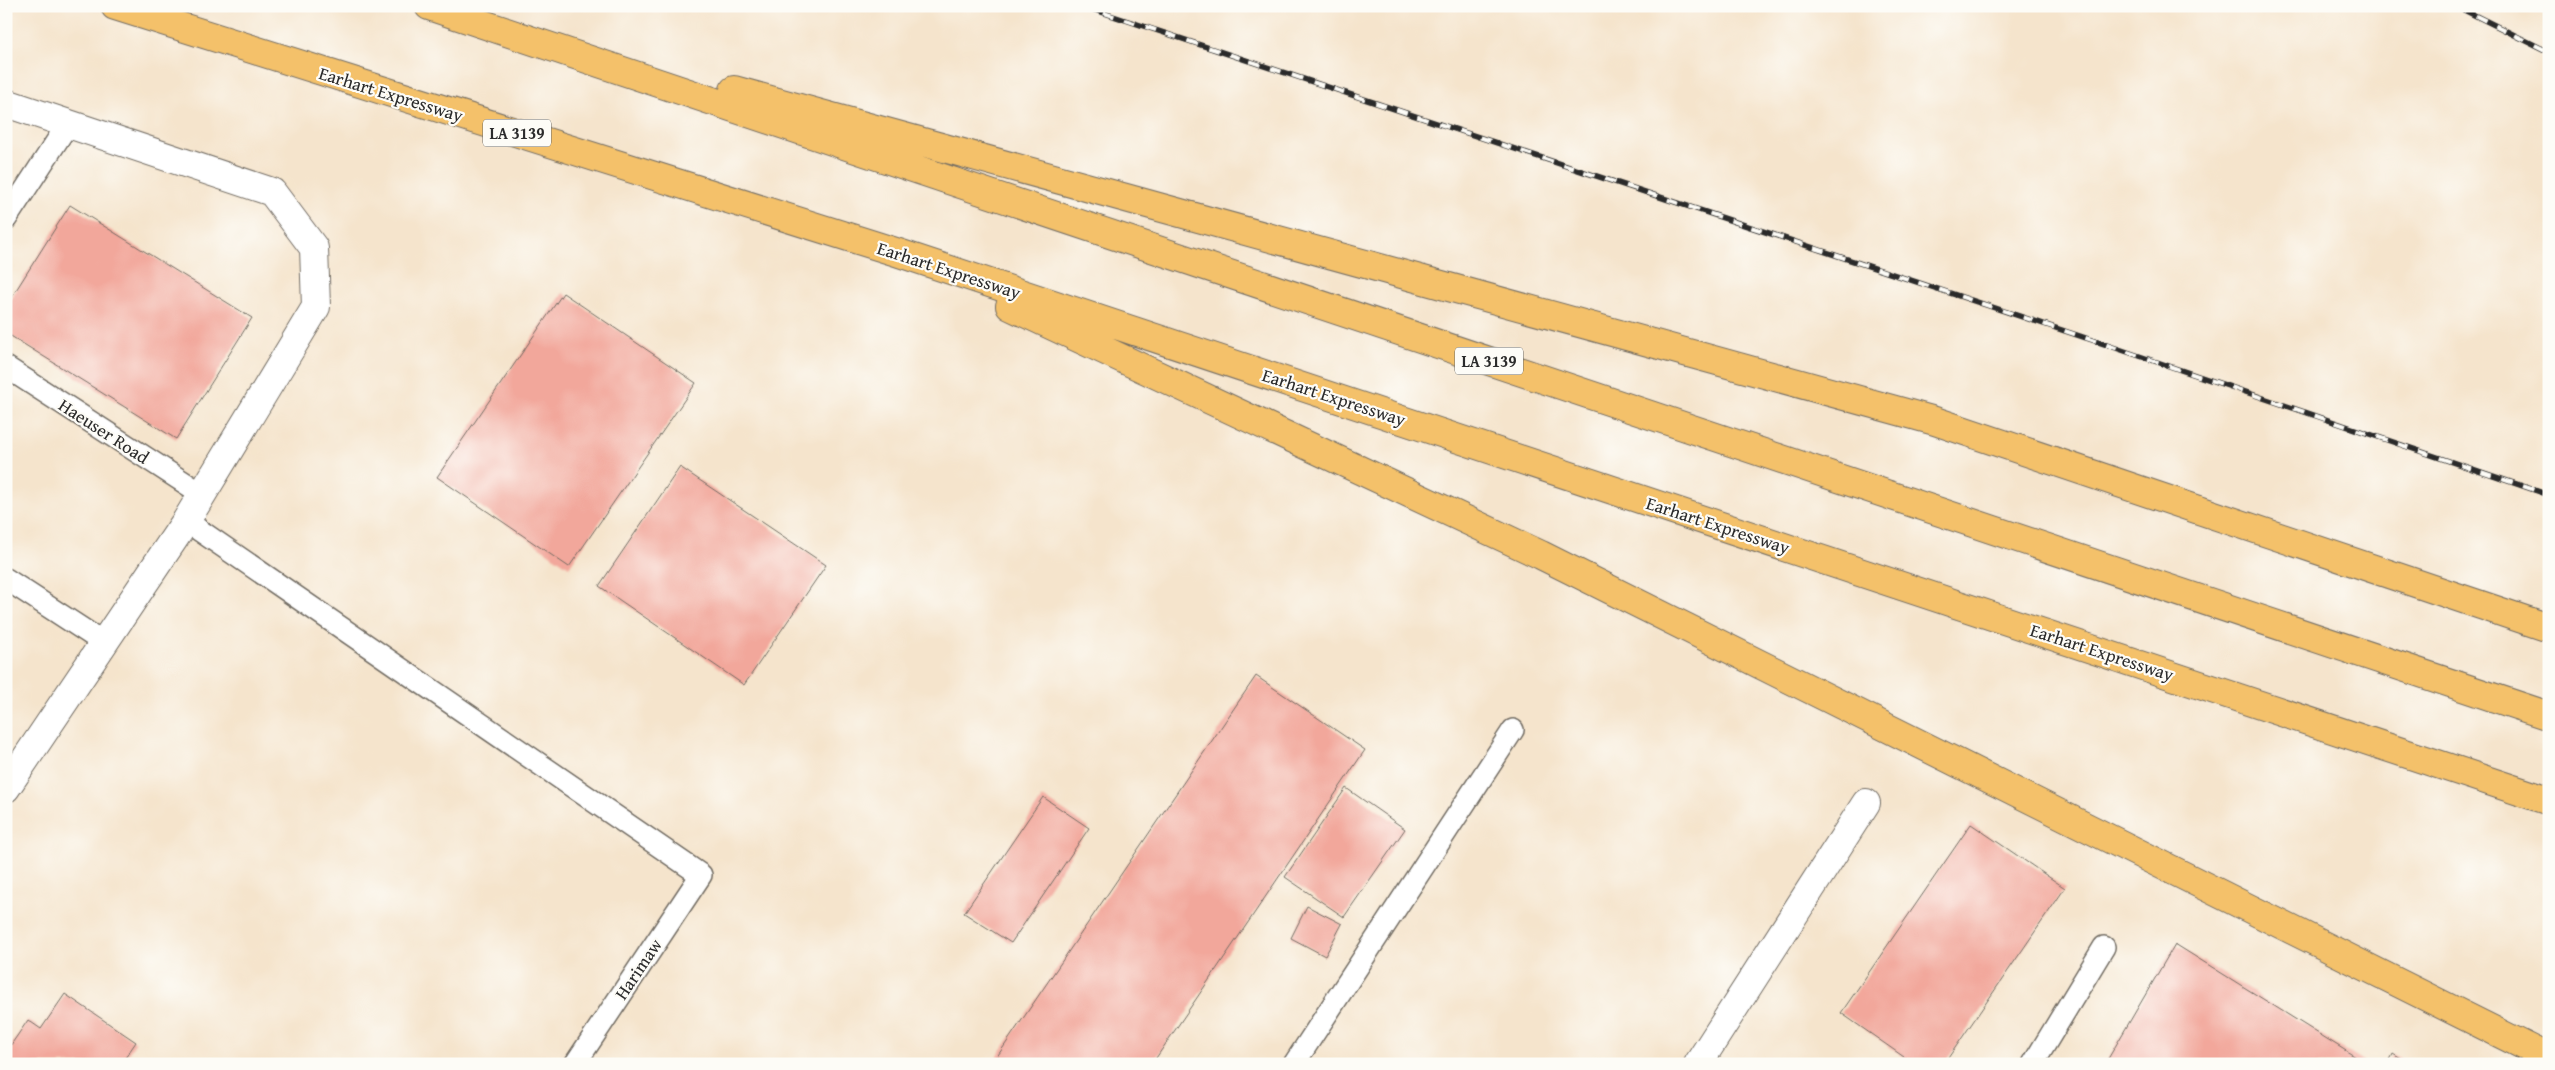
<svg xmlns="http://www.w3.org/2000/svg" width="2555" height="1070" viewBox="0 0 2555 1070" font-family="'Gentium Book Plus',serif">
	<rect width="100%" height="100%" fill="#fdfcf7"/>
	<filter id="ink" filterUnits="userSpaceOnUse"><feTurbulence type="fractalNoise" baseFrequency=".02" numOctaves="2"/><feDisplacementMap in="SourceGraphic" scale="10" xChannelSelector="R" yChannelSelector="G"/><feConvolveMatrix kernelMatrix="1 2 1 2 8 2 1 2 1" color-interpolation-filters="sRGB"/></filter>
	<filter id="wash" filterUnits="userSpaceOnUse"><feTurbulence type="fractalNoise" baseFrequency=".0096" numOctaves="4" result="noise"/><feDisplacementMap in="SourceGraphic" scale="20" xChannelSelector="R" yChannelSelector="G"/><feGaussianBlur stdDeviation="1.12" result="paint"/><feColorMatrix in="noise" values="0 0 0 0 0 0 0 0 0 0 0 0 0 0 0 0 0 1.4 0 .05"/><feComposite in="paint" operator="in"/></filter>
	<g filter="url(#wash)">
		<rect width="100%" height="100%" fill="#f5e4cc"/>
		<g id="blocks">
			<path fill="#f2a79b" d="M70,205L252,318L176,439L6,333V306Z
				M563,293L696,383L569,567L437,477Z
				M680,467L826,565L744,685L599,586Z
				M1256,676L1365,750L1152,1064H992Z
				M1346,788L1405,829L1344,917L1285,877Z
				M1043,797L1089,828L1011,943L964,913Z
				M1971,824L2065,888L1944,1064H1914L1841,1013Z
				M1307,906L1342,924L1325,956L1291,938Z
				M2175,944L2367,1064H2105Z
				M65,994L136,1042L121,1064H6V1052L28,1020L41,1029Z
				M2393,1054L2409,1064H2388Z"/>
		</g>
	</g>
	<g filter="url(#ink)">
		<use href="#blocks" fill-opacity="0" stroke="#726c63" stroke-width="1"/>
		<g fill="none" stroke-linecap="round" stroke-linejoin="round">
			<g stroke="#726c63" stroke-width="24">
				<path id="lane" d="M6,219L68,124
					M6,367L202,494
					M186,521L701,875L575,1064
					M6,579L104,643
					M1294,1064L1513,730
					M2033,1064L2104,947"/>
			</g>
			<g stroke="#726c63" stroke-width="30">
				<path id="street" d="M6,103L272,192L314,248L316,307L186,521L6,788
					M1698,1064L1866,803"/>
			</g>
			<g stroke="#726c63" stroke-width="30">
				<path id="highway" d="M115,6L896,252L2549,801
					M429,6L2549,716
					M734,90L1935,421L2549,628
					M1010,306L1541,555L2549,1058"/>
			</g>
			<use href="#lane" stroke="#fff" stroke-width="21"/>
			<use href="#street" stroke="#fff" stroke-width="28"/>
			<use href="#highway" stroke="#f4c16a" stroke-width="28"/>
			<g stroke="#2b2b2b" stroke-width="5.5">
				<path id="rail" d="M1083,6L2107,345L2549,495
					M2456,6L2549,52"/>
			</g>
			<use href="#rail" stroke="#fdfcf7" stroke-width="4" stroke-dasharray="11" stroke-linecap="butt"/>
		</g>
	</g>
	<g text-anchor="middle" dominant-baseline="central" stroke-width="4.5" stroke-linejoin="round" paint-order="stroke">
		<g fill="#fdfcf7" stroke="#6a6a68" stroke-width="1">
			<rect x="483" y="119.5" width="68" height="27" rx="4"/>
			<rect x="1455" y="347.5" width="68" height="27" rx="4"/>
		</g>
		<g font-size="16" font-weight="bold" fill="#2b2b2b">
			<text x="517" y="133">LA 3139</text>
			<text x="1489" y="361">LA 3139</text>
		</g>
		<g font-size="18" fill="#2b2b2b" stroke="#fdfcf7">
			<text transform="translate(391 94) rotate(17)">Earhart Expressway</text>
			<text transform="translate(949 270) rotate(18)">Earhart Expressway</text>
			<text transform="translate(1334 397) rotate(18)">Earhart Expressway</text>
			<text transform="translate(104 431) rotate(33)">Haeuser Road</text>
			<text transform="translate(1718 525) rotate(18)">Earhart Expressway</text>
			<text transform="translate(2102 652) rotate(18)">Earhart Expressway</text>
			<text transform="translate(638 969) rotate(-56)">Harimaw</text>
		</g>
	</g>
	<rect width="2555" height="1070" fill="none" stroke="#fdfcf7" stroke-width="25"/>
</svg>
